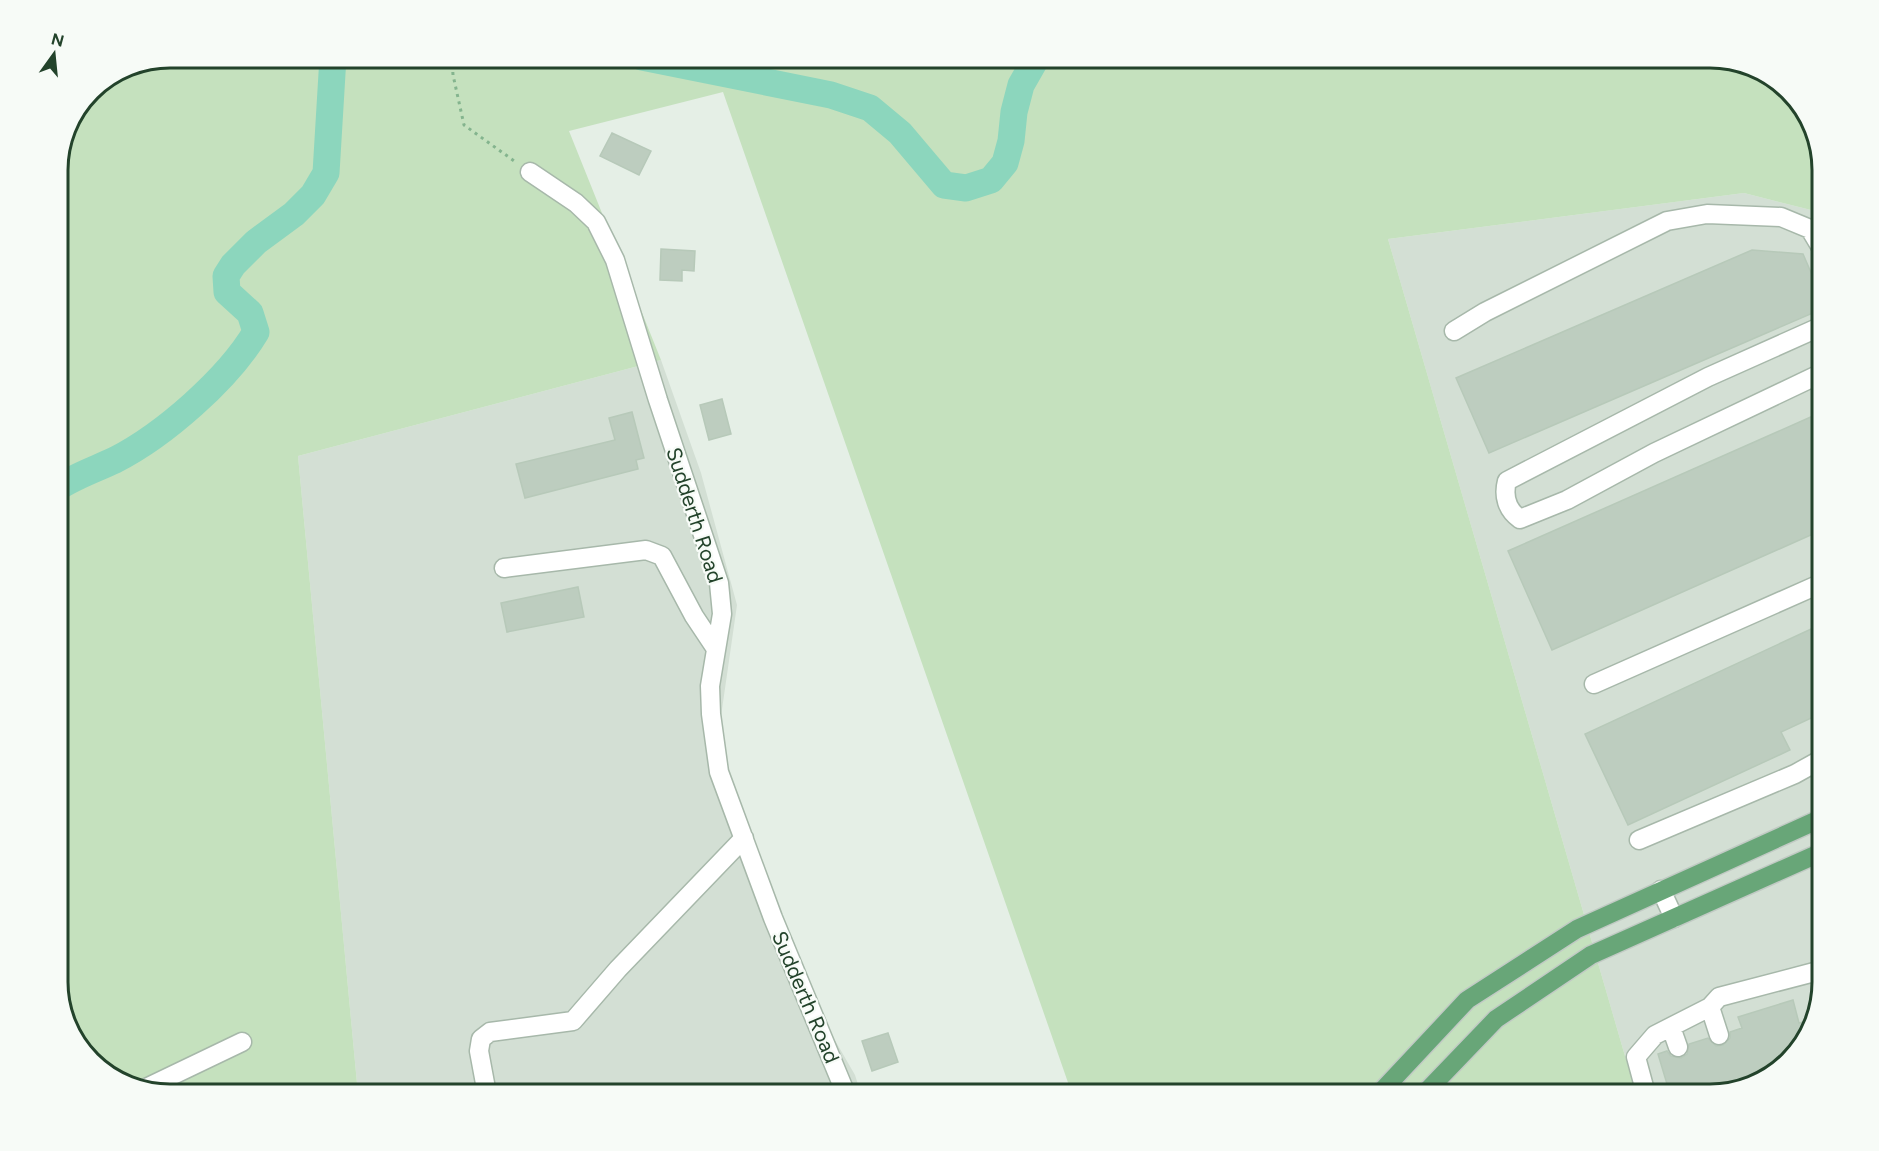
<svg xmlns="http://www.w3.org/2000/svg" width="1879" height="1151" viewBox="0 0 1879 1151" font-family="Figtree,sans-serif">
	<rect width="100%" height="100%" fill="#e5efe6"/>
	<path fill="#d3dfd4" d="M1744,193L1811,210L1822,224V982L1807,1038L1766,1079L1710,1094H1636L1388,239Z
		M661,360L701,473L737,605L713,772L799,978L855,1075L861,1094H358L298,456Z"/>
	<path fill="#c5e1be" d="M169,57H1710L1766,72L1807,113L1822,162V224L1811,210L1744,193L1388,239L1636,1094H1072L723,92L569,131L661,360L298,456L358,1094H169L113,1079L72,1038L57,989V162L90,90L127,65Z"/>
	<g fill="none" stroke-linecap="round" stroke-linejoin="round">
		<path stroke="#8cd6bd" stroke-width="27" d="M642,57L831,95L870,108L900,133L944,185L966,188L991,180L1005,163L1011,141L1014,112L1021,85L1037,57
			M57,488C75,476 96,469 115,460C164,435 228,379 256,332L250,313L227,292L226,276L233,265L256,242L294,214L313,195L326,173L333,57"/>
	</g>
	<path fill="#bdcdbf" stroke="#b7c9b9" stroke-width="1.5" d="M612,133L651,151L639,175L600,156Z
		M661,249L695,251L694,271L682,270V281L660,280Z
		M1752,250L1803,254L1822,298V309L1489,453L1456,378Z
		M722,399L731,434L709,440L700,405Z
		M632,412L644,458L636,460L638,469L525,498L516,464L615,440L609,418Z
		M1822,412V530L1552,650L1508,551Z
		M578,587L584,617L507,632L501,603Z
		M1822,624V713L1781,732L1790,750L1628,825L1585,734Z
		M1793,1000L1799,1023L1812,1020L1807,1038L1766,1079L1710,1094H1670L1658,1054L1667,1051L1671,1056L1681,1058L1687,1054L1689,1044L1708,1038L1716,1046L1723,1045L1730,1038V1032L1742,1028L1738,1017Z
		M888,1033L898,1062L872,1071L862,1041Z"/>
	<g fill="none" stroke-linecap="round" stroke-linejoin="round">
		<g stroke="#a7b8aa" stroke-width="21">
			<path id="minor" d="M530,172L576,203L596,222L615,260L658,400L719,583L722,614L710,686L711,714L719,772L773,918L846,1094
				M1822,326L1708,377L1507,481C1503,496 1507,510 1520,519L1567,500L1654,453L1822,373
				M1454,331L1485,312L1667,221L1707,214L1781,217L1810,229L1822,249
				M504,568L646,550L662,556L694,616L716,649
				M1594,684L1822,583
				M1639,840L1795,774L1822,759
				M1661,890L1674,918
				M1710,1007L1719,1035
				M1671,1027L1678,1047
				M146,1088L242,1042
				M487,1094L479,1051L481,1039L490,1032L573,1021L618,969L744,838
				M1646,1094L1636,1057L1655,1035L1710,1007L1719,997L1822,970"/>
		</g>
		<g stroke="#c1cac4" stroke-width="21">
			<path id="major" d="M1379,1094L1467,1000L1577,929L1822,818
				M1424,1094L1496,1019L1591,955L1822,852"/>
		</g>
		<path stroke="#84b48e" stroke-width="3" stroke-dasharray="3 4.5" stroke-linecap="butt" d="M452,57L453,75L464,125L517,163"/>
		<use href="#minor" stroke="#fff" stroke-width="18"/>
		<use href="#major" stroke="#68a678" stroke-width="18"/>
	</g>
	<g text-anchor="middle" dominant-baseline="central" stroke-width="4.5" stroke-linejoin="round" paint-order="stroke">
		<g font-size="21" fill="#23432b" stroke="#f7fbf7">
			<text transform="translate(695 515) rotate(72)">Sudderth Road</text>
			<text transform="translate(806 997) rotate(67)">Sudderth Road</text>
		</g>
	</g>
	<path d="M0 0H1879V1151H0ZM170 68H1710A102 102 0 0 1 1812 170V982A102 102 0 0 1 1710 1084H170A102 102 0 0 1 68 982V170A102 102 0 0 1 170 68Z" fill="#f7fbf7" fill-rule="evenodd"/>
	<path fill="none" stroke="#23432b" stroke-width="3" d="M170 68H1710A102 102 0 0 1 1812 170V982A102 102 0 0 1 1710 1084H170A102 102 0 0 1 68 982V170A102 102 0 0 1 170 68Z"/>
	<g transform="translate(54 54) rotate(15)" stroke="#f7fbf7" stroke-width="4.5" paint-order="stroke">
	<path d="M0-4.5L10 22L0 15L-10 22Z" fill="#23432b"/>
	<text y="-9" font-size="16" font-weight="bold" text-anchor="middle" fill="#23432b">N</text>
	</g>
</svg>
